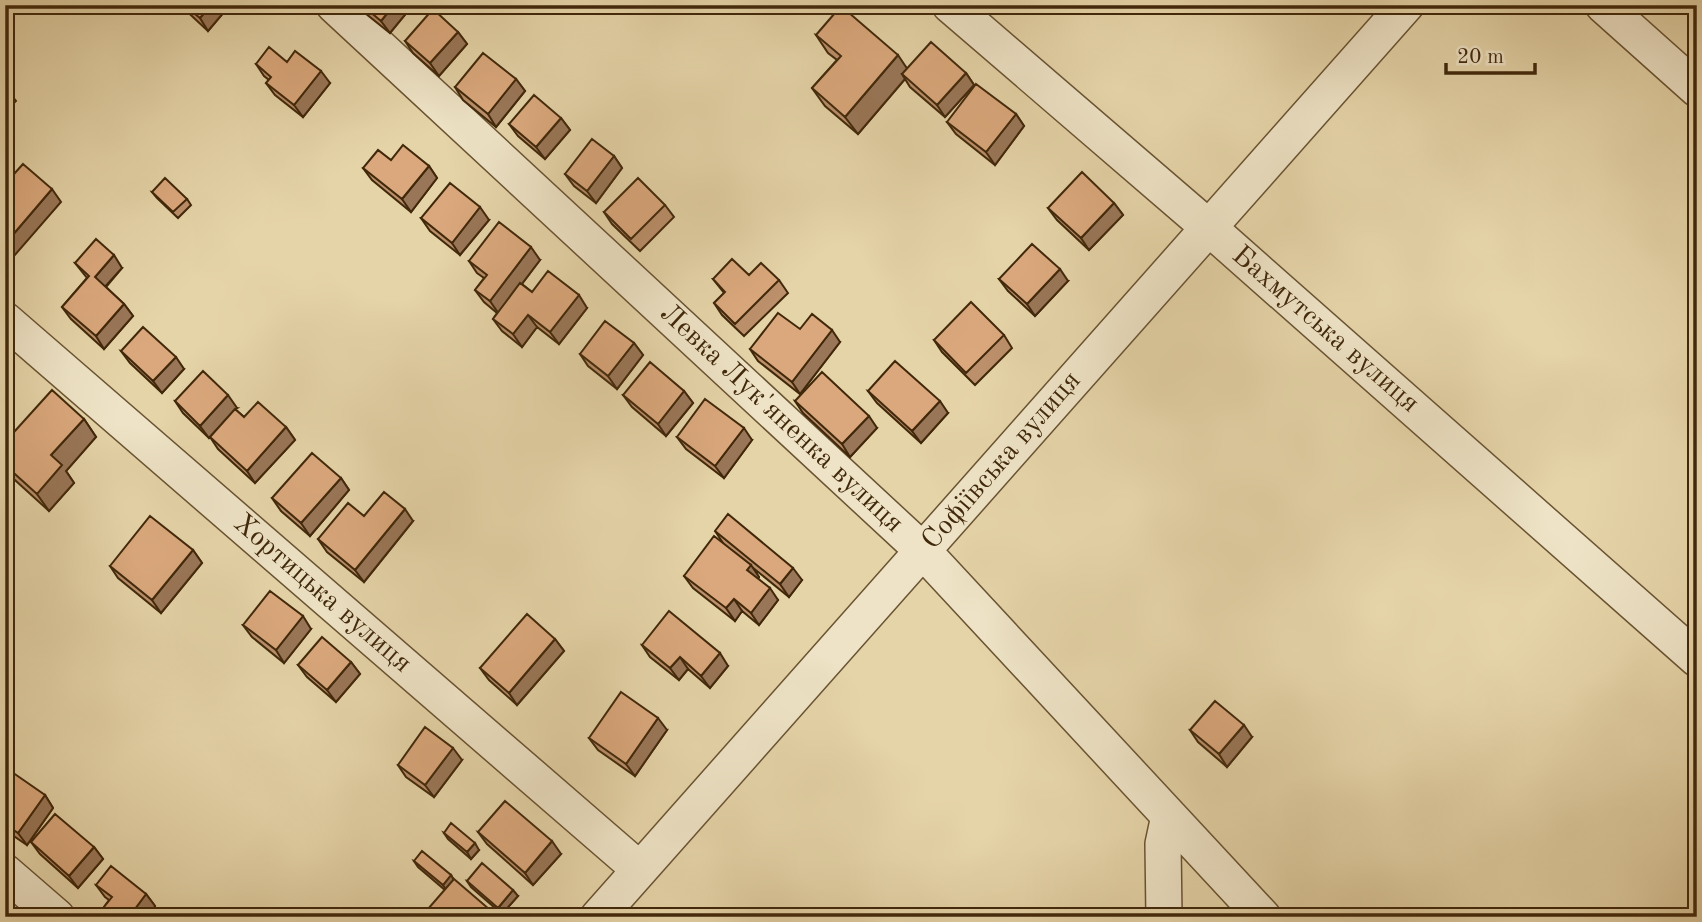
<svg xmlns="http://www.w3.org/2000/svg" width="1702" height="922" viewBox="0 0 1702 922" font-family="'Old Standard TT',serif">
	<rect width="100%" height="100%" fill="#e5d4a8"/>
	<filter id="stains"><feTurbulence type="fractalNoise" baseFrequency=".00286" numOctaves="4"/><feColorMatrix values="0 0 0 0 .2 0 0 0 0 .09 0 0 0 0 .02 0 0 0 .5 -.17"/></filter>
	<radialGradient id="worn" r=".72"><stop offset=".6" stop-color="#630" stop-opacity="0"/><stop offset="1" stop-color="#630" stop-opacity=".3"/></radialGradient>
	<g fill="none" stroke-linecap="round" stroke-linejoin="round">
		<g stroke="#6a5332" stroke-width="38">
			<path id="minor" d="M334,5L923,551L1263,917
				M950,5L1208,227L1697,659
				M1603,5L1697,89
				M5,320L639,869
				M5,872L57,917
				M598,917L1406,5
				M1164,917L1163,844L1169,816"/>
		</g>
		<use href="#minor" stroke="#eee3c6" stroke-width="35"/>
	</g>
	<path fill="#bb906b" stroke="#41280b" stroke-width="2" d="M180,5H230L208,31Z
		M358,5H413L390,33L360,9Z
		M458,32L467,44L439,76L413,53L405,41Z
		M816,35L907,68L966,73L974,85L945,117L910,87L905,79L858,134L825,106L812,88L837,60L828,53Z
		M287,62L330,83L303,117L275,95L266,83L269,80L264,76L256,64Z
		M516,79L525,91L496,127L463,100L455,87Z
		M5,87L16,101L5,112Z
		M1016,114L1024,126L995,165L956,134L947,122Z
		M561,118L570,130L545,159L518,136L509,124Z
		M614,156L622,168L596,203L574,186L565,174Z
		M391,160L429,166L437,178L411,212L372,180L363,168Z
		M152,192L187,199L191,205L178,218L157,198Z
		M1114,203L1123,215L1089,250L1057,220L1048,208Z
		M665,205L674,217L640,251L612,224L604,212Z
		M421,218L489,220L460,255L430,231Z
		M540,260L522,284L532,292L587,308L559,344L537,327L522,347L502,331L493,319L497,313L484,302L475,290L484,278L477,273L469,261Z
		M75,263L122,268L106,287L124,304L133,316L104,349L71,319L62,307L87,278Z
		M713,279L779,280L788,293L744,336L722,315L714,303L724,293Z
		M999,279L1068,281L1035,316L1008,291Z
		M800,329L840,342L800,394L758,361L750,349Z
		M1004,335L1012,348L975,385L942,352L934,340Z
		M634,343L643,355L617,389L588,366L580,354Z
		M121,351L184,369L162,393L130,363Z
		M684,391L693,403L666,436L632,407L623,395Z
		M868,391L948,413L921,443L877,403Z
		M175,401L237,408L235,409L244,417L286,427L295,440L255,483L218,449L210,437L209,438L183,413Z
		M795,401L877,428L850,457L803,413Z
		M84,419L96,437L66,471L74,483L49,511L5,471V442Z
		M677,437L752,440L724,478L686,449Z
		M341,478L349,490L310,536L281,511L272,498Z
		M364,516L413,521L364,582L327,552L318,539Z
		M715,531L802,580L789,597L752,567L759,577L758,579L778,600L759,625L742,611L735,621L693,588L684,576L723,543Z
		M193,550L202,563L161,613L118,578L110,566Z
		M243,625L311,629L284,663L252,637Z
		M555,639L564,651L517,705L489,680L480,668Z
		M642,645L728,666L710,688L688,669L679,680L650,657Z
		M351,662L360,674L336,702L307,677L298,665Z
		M667,730L635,776L598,750L589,738Z
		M1190,730L1252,737L1227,767L1198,742Z
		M462,760L434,797L406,777L398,765Z
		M5,776L45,795L53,808L27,845L5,830Z
		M478,832L561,854L533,885L487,844Z
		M444,833L479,850L471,859L448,839Z
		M31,842L94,847L103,859L78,888L40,854Z
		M414,861L451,875L454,880L445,890L418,867Z
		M467,881L518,896L502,914L471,887Z
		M96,885L146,894L155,906L147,917H111L104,907L109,900L105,897Z"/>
	<path fill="#997657" stroke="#41280b" stroke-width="2" d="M211,5H230L208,31L200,18Z
		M394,5H413L390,33L381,21Z
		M458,32L467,44L439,76L430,63Z
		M898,55L910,73L902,74L905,79L858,134L845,117Z
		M321,71L330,83L303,117L294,105Z
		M966,73L974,85L945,117L937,105Z
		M516,79L525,91L496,127L488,114Z
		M1016,114L1024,126L995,165L986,152Z
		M561,118L570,130L545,159L536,147Z
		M614,156L622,168L596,203L587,191Z
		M429,166L437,178L411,212L402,199Z
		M52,189L61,202L7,264L5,261V244Z
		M1114,203L1123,215L1089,250L1081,238Z
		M480,207L489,220L460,255L452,243Z
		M531,247L540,260L499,314L490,301Z
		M114,255L122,268L103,289L95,277Z
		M1060,269L1068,281L1035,316L1027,304Z
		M579,295L587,308L559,344L550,332Z
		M124,304L133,316L104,349L96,336Z
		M528,315L537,327L522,347L513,334Z
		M832,330L840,342L800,394L792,382Z
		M634,343L643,355L617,389L608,376Z
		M176,357L184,369L162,393L153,381Z
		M684,391L693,403L666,436L658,424Z
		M228,395L237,408L209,438L200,426Z
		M940,401L948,413L921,443L912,431Z
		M869,416L877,428L850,457L842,444Z
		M84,419L96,437L66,471L74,483L49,511L37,494L51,455Z
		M286,427L295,440L255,483L247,471Z
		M744,428L752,440L724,478L715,466Z
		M341,478L349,490L310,536L301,523Z
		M405,509L413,521L364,582L355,570Z
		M193,550L202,563L161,613L152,600Z
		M751,565L759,577L755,583L747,570Z
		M793,568L802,580L789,597L780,584Z
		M770,588L778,600L759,625L751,613Z
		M734,599L742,611L735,621L726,608Z
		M303,616L311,629L284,663L276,650Z
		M555,639L564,651L517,705L509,693Z
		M720,653L728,666L710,688L701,676Z
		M680,657L688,669L679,680L670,668Z
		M351,662L360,674L336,702L327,690Z
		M658,718L667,730L635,776L626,764Z
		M1244,725L1252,737L1227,767L1219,754Z
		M453,748L462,760L434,797L425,785Z
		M45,795L53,808L27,845L18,833Z
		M552,841L561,854L533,885L525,873Z
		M475,843L479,850L471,859L467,852Z
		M94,847L103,859L78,888L69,876Z
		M451,875L455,882L447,891L443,885Z
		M513,890L518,896L502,914L498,908Z
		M146,894L155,906L147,917H129Z
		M489,909L494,917H482Z"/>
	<path fill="#daa87c" stroke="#41280b" stroke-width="2" d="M184,5H211L200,18Z
		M362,5H394L381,21Z
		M841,6L898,55L845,117L812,88L841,56L816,35Z
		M433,9L458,32L430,63L405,41Z
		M931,42L966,73L937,105L902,74Z
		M269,47L287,62L295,51L321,71L294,105L266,83L271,77L256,64Z
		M483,53L516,79L488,114L455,87Z
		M976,84L1016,114L986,152L947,122Z
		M534,95L561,118L536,147L509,124Z
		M592,139L614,156L587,191L565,174Z
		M403,145L429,166L402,199L363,168L378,150L391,160Z
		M23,164L52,189L5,244V184Z
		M1082,172L1114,203L1081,238L1048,208Z
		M165,178L187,199L173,212L152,192Z
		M638,178L665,205L631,239L604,212Z
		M450,183L480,207L452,243L421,218Z
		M499,222L531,247L490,301L475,290L487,275L469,261Z
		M96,239L114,255L95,277L124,304L96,336L62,307L89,276L75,263Z
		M1032,244L1060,269L1027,304L999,279Z
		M732,259L749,275L761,263L779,280L735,324L714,303L725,292L713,279Z
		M548,271L579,295L550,332L528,315L513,334L493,319L520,283L532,292Z
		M971,302L1004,335L966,373L934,340Z
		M778,313L800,329L812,314L832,330L792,382L750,349Z
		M605,321L634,343L608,376L580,354Z
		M143,327L176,357L153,381L121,351Z
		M895,361L940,401L912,431L868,391Z
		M650,362L684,391L658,424L623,395Z
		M203,371L228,395L200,426L175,401Z
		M822,372L869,416L842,444L795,401Z
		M52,390L84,419L51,455L62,465L37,494L5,465V442Z
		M705,399L744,428L715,466L677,437Z
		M258,402L286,427L247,471L210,437L235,409L244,417Z
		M312,453L341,478L301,523L272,498Z
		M384,492L405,509L355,570L318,539L348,503L364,516Z
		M728,514L793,568L780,584L715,531Z
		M150,516L193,550L152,600L110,566Z
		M714,536L751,565L747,570L770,588L751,613L734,599L726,608L684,576Z
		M270,591L303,616L276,650L243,625Z
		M669,611L720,653L701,676L680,657L670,668L642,645Z
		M527,614L555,639L509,693L480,668Z
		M322,637L351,662L327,690L298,665Z
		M621,692L658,718L626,764L589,738Z
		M1215,701L1244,725L1219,754L1190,730Z
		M425,727L453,748L425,785L398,765Z
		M9,770L45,795L18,833L5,824V776Z
		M505,801L552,841L525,873L478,832Z
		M55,814L94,847L69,876L31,842Z
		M451,823L475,843L467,852L444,833Z
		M422,851L451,875L443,885L414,861Z
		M482,863L513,890L498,908L467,881Z
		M111,866L146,894L129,917H117L104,907L112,897L96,885Z
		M454,879L489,909L482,917H421Z
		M165,911L172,917H160Z"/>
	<g text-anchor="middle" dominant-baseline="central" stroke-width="5" stroke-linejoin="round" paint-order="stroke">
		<g font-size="28" fill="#41280b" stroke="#eee3c6">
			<text transform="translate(1325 330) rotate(41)">Бахмутська вулиця</text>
			<text transform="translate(781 419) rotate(43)">Левка Лук'яненка вулиця</text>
			<text transform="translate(1002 461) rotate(-49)">Софіївська вулиця</text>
			<text transform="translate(322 594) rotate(41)">Хортицька вулиця</text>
		</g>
	</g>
	<rect width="1702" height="922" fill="none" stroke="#e5d4a8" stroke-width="28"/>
	<rect x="7" y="7" width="1688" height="908" fill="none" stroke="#41280b" stroke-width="3.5"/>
	<rect x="14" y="14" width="1674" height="894" fill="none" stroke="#41280b" stroke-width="2"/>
	<path d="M1446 63v10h89v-10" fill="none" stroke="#41280b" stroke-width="3.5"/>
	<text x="1457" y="63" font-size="21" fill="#41280b" stroke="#eee3c6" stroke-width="5" paint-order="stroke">20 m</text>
	<rect width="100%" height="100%" filter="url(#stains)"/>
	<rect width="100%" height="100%" fill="url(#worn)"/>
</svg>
